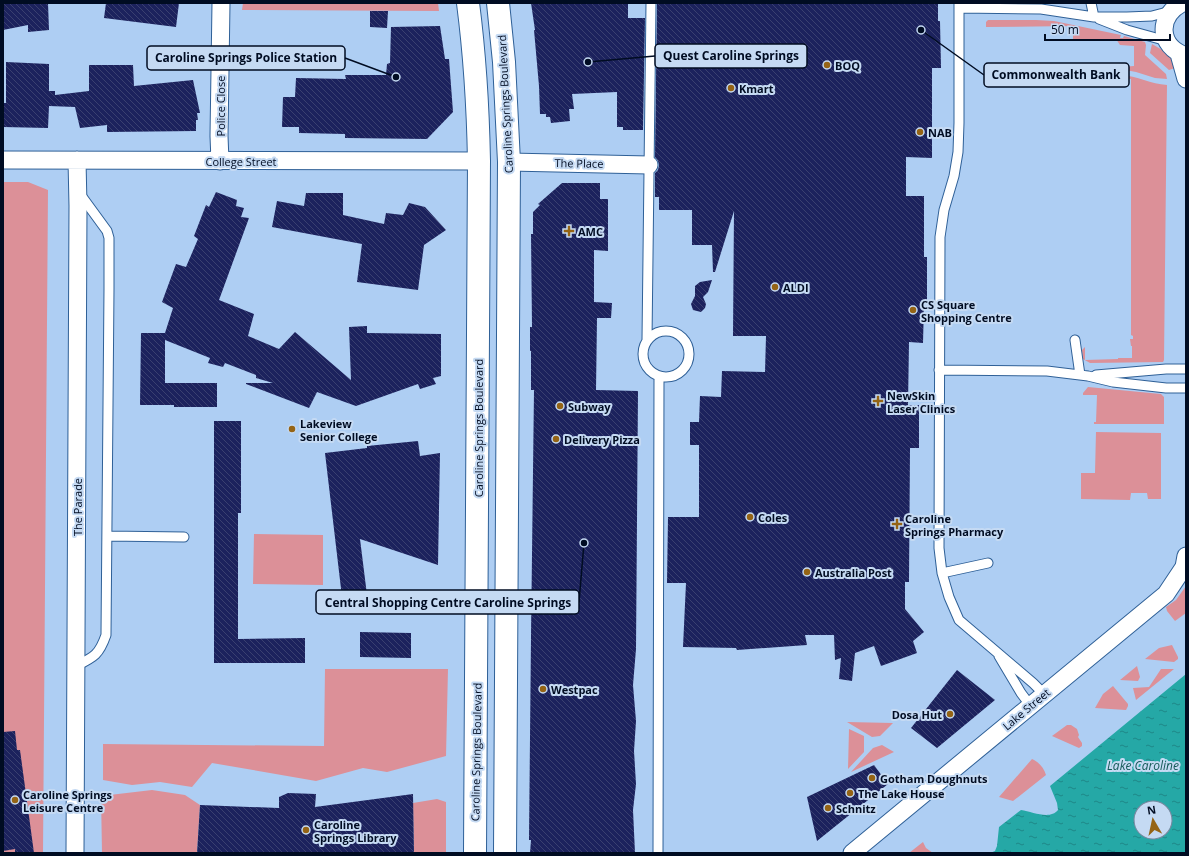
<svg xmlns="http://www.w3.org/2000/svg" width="1189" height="856" viewBox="0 0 1189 856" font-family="'Open Sans',sans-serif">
	<defs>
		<pattern id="water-ripples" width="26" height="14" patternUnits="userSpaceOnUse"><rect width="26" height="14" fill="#25a8a6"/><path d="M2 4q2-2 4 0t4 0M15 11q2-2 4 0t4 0" fill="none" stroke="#1e8787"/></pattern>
		<pattern id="building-back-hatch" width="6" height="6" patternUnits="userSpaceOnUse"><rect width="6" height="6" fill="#1c225d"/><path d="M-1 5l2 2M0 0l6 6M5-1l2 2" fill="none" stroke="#3a4070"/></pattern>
	</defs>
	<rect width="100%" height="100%" fill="#aecef3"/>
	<path fill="#dc9098" d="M243,3H438L439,11L242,10Z
		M988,20H1036L1054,21L1121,35L1120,38H1123L1124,36L1145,42L1146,45L1145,55L1166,74L1167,79L1155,78L1136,72L1120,69V67L1134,66V46L1120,45L1116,39H1073V26L986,27V22Z
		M1152,44L1169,54L1178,67L1169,70L1150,53Z
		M1121,75C1137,76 1151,84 1167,85L1164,360L1163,362L1090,363L1083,359L1082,350L1085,347V360L1118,359V358H1132V346H1131L1130,339H1133V336L1131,335V79L1120,78Z
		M3,182H28L48,190L43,853H3Z
		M1088,387L1161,394L1164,397V424H1094V422H1096L1097,395H1083V393Z
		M1096,432L1161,433V499H1148L1147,493H1131L1130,500L1081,499V473H1095Z
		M254,534L323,535V585L253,584Z
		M1186,586V613L1175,621L1167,611L1166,607L1176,600Z
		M1172,645L1178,657V659L1174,662L1145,659L1159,648Z
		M1137,666L1140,677L1138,681L1120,680Z
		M325,669H448L446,756L387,772L363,768L316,781L212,763L192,787L160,782L132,785L103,780V744L324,746Z
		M1161,669H1174L1136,700L1133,688L1149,687Z
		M1113,686L1128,704V706L1126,710L1095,708L1103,694Z
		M847,722L893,723L880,736L872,737Z
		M1067,725H1071L1077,729L1079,735L1078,737L1082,743V746L1079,748L1052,736Z
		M849,729L864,736V752L848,769Z
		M882,745L894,752L851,772L873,748Z
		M1032,759C1039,762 1044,768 1046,775L1013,801L999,797Z
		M152,790L185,795L200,805L197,853H102L101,796Z
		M437,799L446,802V853H414L413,803Z
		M923,842L926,848L933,853H909Z"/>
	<path fill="url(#water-ripples)" fill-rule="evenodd" d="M1186,674V853H957L960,852L990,853L995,851L997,846L999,827L1021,810C1033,812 1050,820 1058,810L1057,803L1050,786ZM1141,808H1165V832H1141Z"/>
	<path fill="url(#building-back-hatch)" d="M3,3H48L49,30L28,32V25L3,30Z
		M106,3H179L176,27L104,18Z
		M531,3H628V18H645L643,130H623V127H617V92L572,94L574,109H569L570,121L551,123L550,117H546V114H540L539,86L534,30H535Z
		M657,3H938V21H940L941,68H932V158L906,157V196H924V257H927V304H924L923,343L909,342L908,405H919V448H910L909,582H905V609L924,632L913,641L917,653L881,666L874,646L855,653L852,681L839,679L841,658L835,660L834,635H805L807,645L737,650L736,648L683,647L686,583H667L668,517H699V445H690V422H699L700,396L721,397L722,371L765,372L766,336H733L734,211L715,272H713L712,245H692V210H659V197H655V173L658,170L659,165L658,161L655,157Z
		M370,11H388L387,28L370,27Z
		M440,26L445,59H449L453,112L427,139L345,138V134L299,133V127H282L283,97H295L296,78L346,79L345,75H386L387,64L390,63L391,27Z
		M6,62L49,64V91H55V95L89,91V65H133L134,86L193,80L200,113H197L198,120H196V131L107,132V125L80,128L75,107L49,106L48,128L3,127V103H6Z
		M562,183H600V199H608V251L594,250V302L612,303L611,318H597L596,390L638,391L636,649L633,685L636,721L634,751L636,784L633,810L635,853H530L531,840H529L531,637L534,390H531V351H530V327H532L531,234H533V212L540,205L538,204Z
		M216,192L237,200L236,206L244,208L241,217L249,218L219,300L254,314L248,336L279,349L295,332L351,380L349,327L367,326V333L441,334V376L433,378L436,384L420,389L418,384L356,406L317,392L309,408L246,384V383H273L256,378V375L225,363L223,367L208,363L210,358L165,340V383H217V407H174V405H140L141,333H165L173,308L162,302L176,264L186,267L198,239L194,236L206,205L209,207Z
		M306,193H343V215L384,224L386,213L403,215L409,203L425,207L446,230L424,245L418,290L357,282L362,244L272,227L277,201L304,206Z
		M712,280L708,292L703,297L706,304L705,308L701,312L693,310L691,304L695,296V286L700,282Z
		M214,421H241V513H238V639L305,638V663H214Z
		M418,441L420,456L440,453L438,565L360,539L367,595L360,596L362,611L348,612L346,597H342L325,453L367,448V446Z
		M360,632L411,633V658L360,657Z
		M957,670L995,700L937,748L911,728Z
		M15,731L17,750H20L34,853H15V849L3,851V732Z
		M874,765L888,784L817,841L807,797Z
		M288,793L316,794L315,807L413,794L414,853H197L200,805L279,808V797Z"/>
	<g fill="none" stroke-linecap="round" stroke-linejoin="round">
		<g stroke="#2f6097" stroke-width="11">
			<path id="lane" d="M959,3V123L958,152L954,176L944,210L940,237L939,548L942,573L949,597L959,620L1033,683L1044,694
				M1091,3L1094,17
				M959,8L1041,9L1094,17H1127L1152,16L1171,11
				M1099,19L1127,30L1167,41
				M643 354a23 23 0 1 1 46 0a23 23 0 1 1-46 0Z
				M647,340L651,3
				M1075,340L1080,375
				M939,370L1047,371L1088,376L1113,382L1166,388H1186
				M1096,375L1166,369H1186
				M107,536L184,537
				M942,573L988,563
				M999,656L1021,693L1030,705
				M76,666C94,657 99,655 106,635L109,289V238L107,231L80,194
				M658,853L659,377"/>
		</g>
		<g stroke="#2f6097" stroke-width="19">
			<path id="street" d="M1182,3C1157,17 1158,46 1186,56
				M1179,54L1186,79
				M3,160L479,161
				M220,161L219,136L221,3
				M509,162L649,165
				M75,853L78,206L77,160
				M852,853L1166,594L1184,567L1186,556"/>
		</g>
		<g stroke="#2f6097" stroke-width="24">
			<path id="secondary" d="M468,3C475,57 478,108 479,161L475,853
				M498,3L504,62L509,162L505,853"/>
		</g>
		<use href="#lane" stroke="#fff" stroke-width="9"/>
		<use href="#street" stroke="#fff" stroke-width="17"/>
		<use href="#secondary" stroke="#fff" stroke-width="22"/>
	</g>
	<g fill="#956415" stroke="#c5daf3" stroke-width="1.5">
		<circle cx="827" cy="65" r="4"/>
		<circle cx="731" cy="88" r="4"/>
		<circle cx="920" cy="132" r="4"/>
		<path d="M567 225h4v4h4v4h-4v4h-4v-4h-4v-4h4z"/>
		<circle cx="775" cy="287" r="4"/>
		<circle cx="913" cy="310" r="4"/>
		<path d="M876 395h4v4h4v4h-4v4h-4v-4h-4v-4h4z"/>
		<circle cx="560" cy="406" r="4"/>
		<circle cx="292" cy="429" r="4"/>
		<circle cx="556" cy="439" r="4"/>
		<circle cx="750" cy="517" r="4"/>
		<path d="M895 518h4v4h4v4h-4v4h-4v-4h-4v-4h4z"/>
		<circle cx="807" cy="572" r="4"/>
		<circle cx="543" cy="689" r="4"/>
		<circle cx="950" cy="714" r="4"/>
		<circle cx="872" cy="778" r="4"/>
		<circle cx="850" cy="793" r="4"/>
		<circle cx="15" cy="800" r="4"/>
		<circle cx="828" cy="808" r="4"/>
		<circle cx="306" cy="830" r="4"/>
	</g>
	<g text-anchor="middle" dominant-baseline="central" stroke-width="4" stroke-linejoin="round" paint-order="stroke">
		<g font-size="11" font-weight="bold" fill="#000c22" stroke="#c5daf3" text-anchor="start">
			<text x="835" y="65">BOQ</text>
			<text x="739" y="88">Kmart</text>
			<text x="928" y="132">NAB</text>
			<text x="578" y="231">AMC</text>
			<text x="783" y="287">ALDI</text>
			<text x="921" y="304">CS Square<tspan x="921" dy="13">Shopping Centre</tspan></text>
			<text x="887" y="395">NewSkin<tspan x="887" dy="13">Laser Clinics</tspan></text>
			<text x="568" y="406">Subway</text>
			<text x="300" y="423">Lakeview<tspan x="300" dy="13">Senior College</tspan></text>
			<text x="564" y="439">Delivery Pizza</text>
			<text x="758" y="517">Coles</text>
			<text x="905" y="518">Caroline<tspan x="905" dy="13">Springs Pharmacy</tspan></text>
			<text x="815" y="572">Australia Post</text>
			<text x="551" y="689">Westpac</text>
			<text x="942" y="714" text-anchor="end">Dosa Hut</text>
			<text x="880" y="778">Gotham Doughnuts</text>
			<text x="858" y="793">The Lake House</text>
			<text x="23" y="794">Caroline Springs<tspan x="23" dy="13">Leisure Centre</tspan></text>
			<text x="836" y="808">Schnitz</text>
			<text x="314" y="824">Caroline<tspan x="314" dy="13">Springs Library</tspan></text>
		</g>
		<g font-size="11" fill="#000c22" stroke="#c5daf3">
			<text transform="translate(505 104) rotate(-93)">Caroline Springs Boulevard</text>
			<text transform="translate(220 106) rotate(-90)">Police Close</text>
			<text x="241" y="161">College Street</text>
			<text transform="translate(579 163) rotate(1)">The Place</text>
			<text transform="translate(478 428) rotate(-90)">Caroline Springs Boulevard</text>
			<text transform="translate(77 507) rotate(-90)">The Parade</text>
			<text transform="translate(1026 709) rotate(-40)">Lake Street</text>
			<text transform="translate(476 752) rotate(-89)">Caroline Springs Boulevard</text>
		</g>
		<g font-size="12" font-style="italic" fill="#145957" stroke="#c5daf3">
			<text x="1143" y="765">Lake Caroline</text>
		</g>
	</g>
	<path fill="none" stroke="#000c22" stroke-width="1.5" d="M588 62L655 56M396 77L345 58M921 30L984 75M584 543L579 602"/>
	<g fill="#000c22" stroke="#c5daf3" stroke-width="1.5">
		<circle cx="588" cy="62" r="4"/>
		<circle cx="396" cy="77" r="4"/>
		<circle cx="921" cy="30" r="4"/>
		<circle cx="584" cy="543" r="4"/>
	</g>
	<g fill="#c5daf3" stroke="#000c22" stroke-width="1.5">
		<rect x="655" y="44" width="152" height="24" rx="4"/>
		<rect x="147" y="46" width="198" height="24" rx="4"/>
		<rect x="984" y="63" width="145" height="24" rx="4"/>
		<rect x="316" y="590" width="263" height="24" rx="4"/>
	</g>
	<g font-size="12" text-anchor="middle" font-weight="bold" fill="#000c22">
		<text x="731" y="60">Quest Caroline Springs</text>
		<text x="246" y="62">Caroline Springs Police Station</text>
		<text x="1056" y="79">Commonwealth Bank</text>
		<text x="448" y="607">Central Shopping Centre Caroline Springs</text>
	</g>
	<rect width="1189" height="856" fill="none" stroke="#000c22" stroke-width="8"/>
	<g transform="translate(1153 820) rotate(351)"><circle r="19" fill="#c5daf3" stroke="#76889f"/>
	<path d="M0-3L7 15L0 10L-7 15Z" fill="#956415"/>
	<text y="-6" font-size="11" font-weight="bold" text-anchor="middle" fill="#000c22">N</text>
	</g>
	<path d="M1045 34v6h125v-6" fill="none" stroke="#000c22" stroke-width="2"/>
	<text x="1051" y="34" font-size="12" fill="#000c22" stroke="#c5daf3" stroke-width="3" paint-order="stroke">50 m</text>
</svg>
